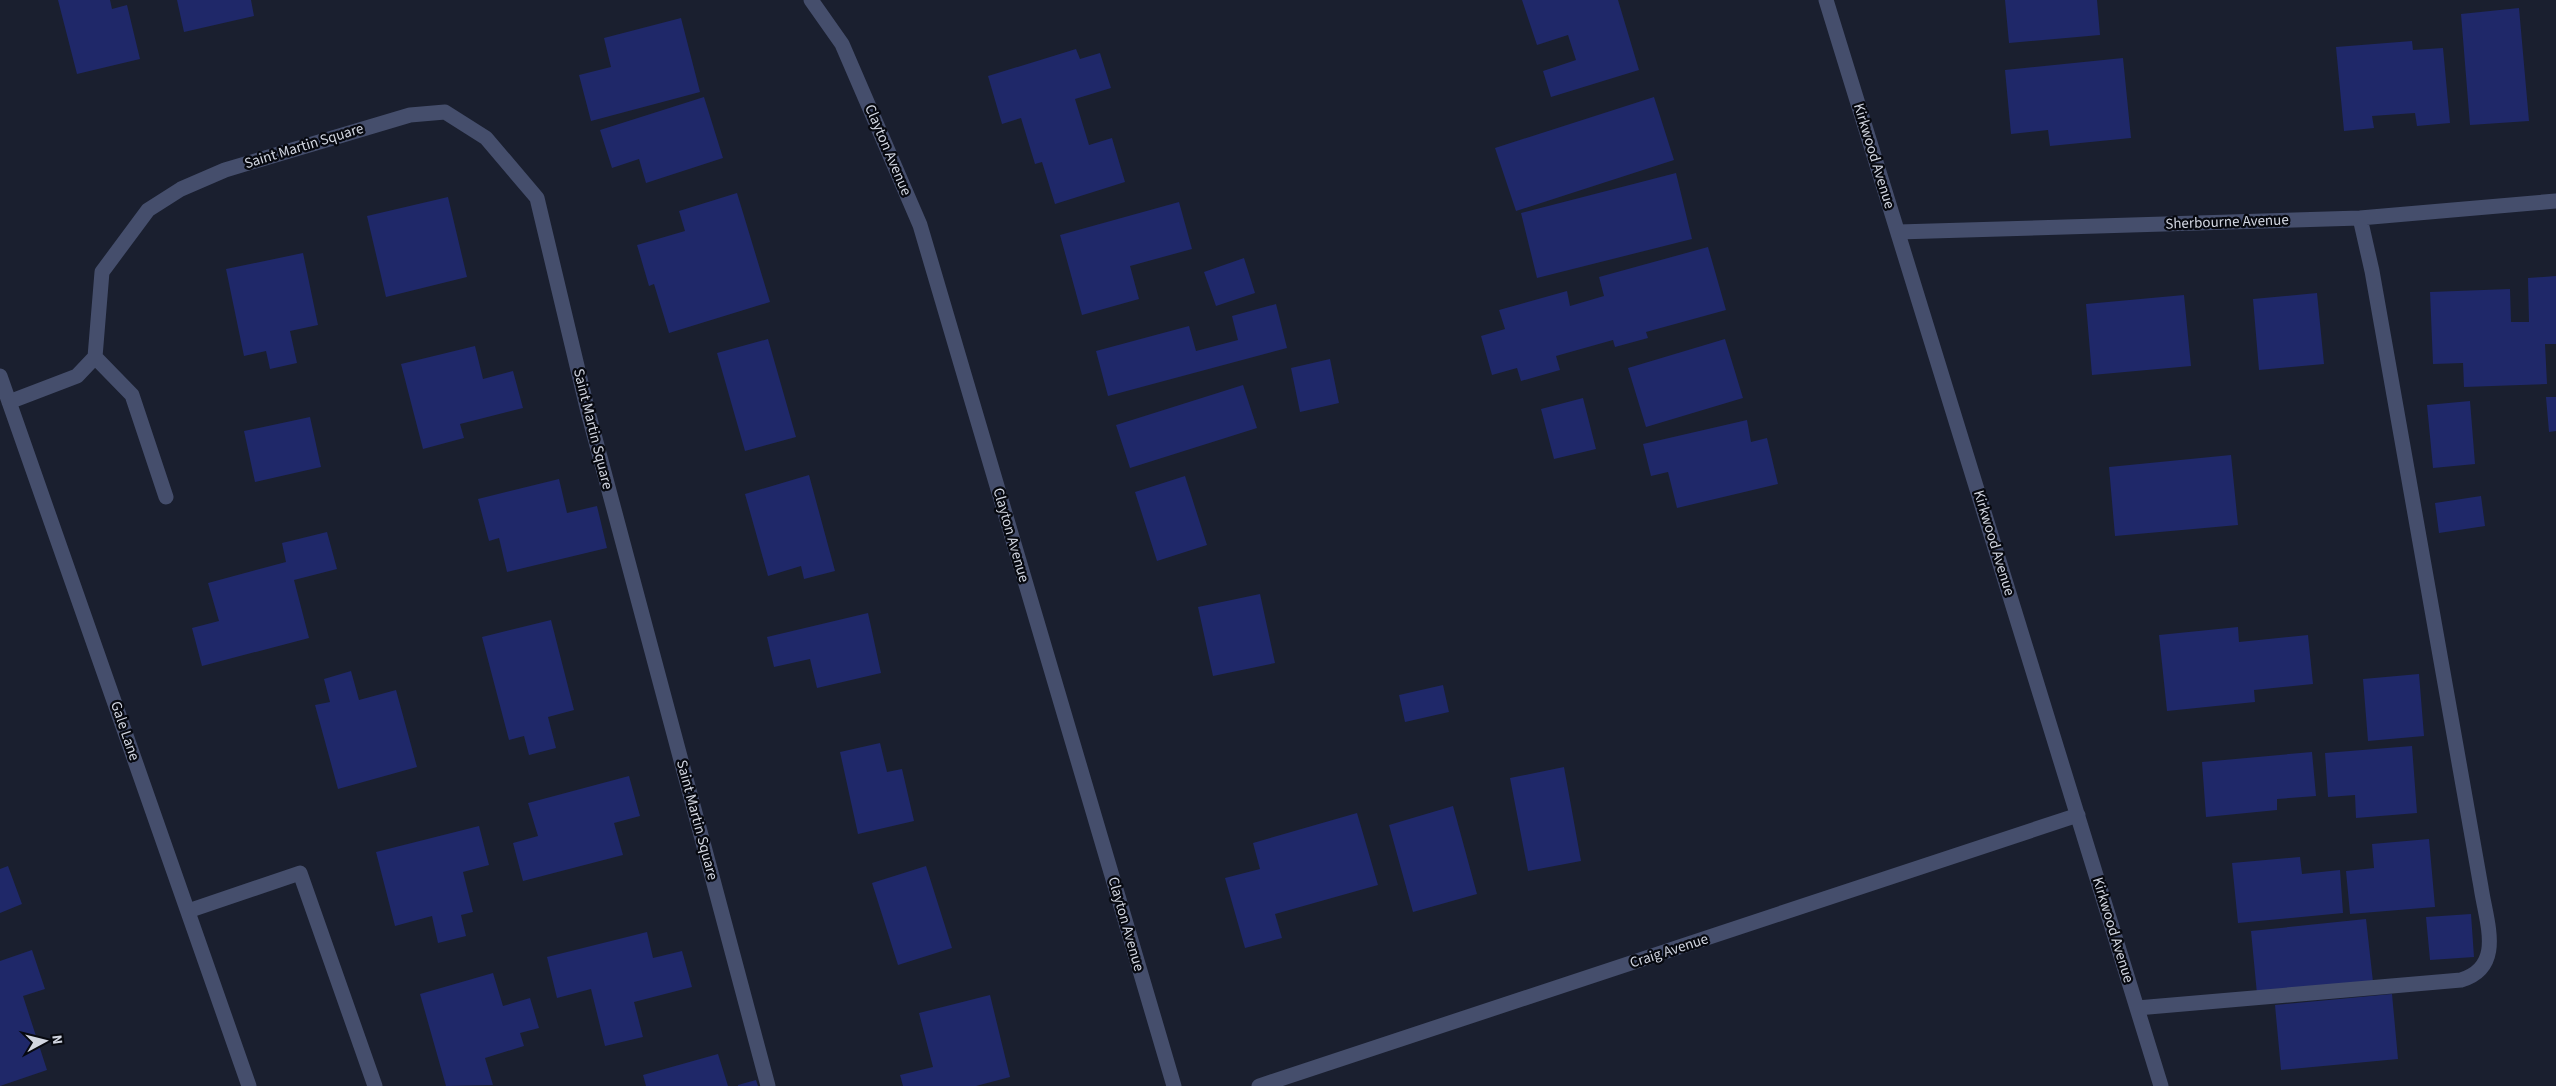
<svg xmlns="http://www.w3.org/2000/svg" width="2556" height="1086" viewBox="0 0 2556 1086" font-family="'Source Sans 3',sans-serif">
	<rect width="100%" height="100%" fill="#1a1f2f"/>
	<path fill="#1f2869" d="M58,0H110L112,9L127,5L140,59L77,74Z
		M177,0H251L254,16L184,32Z
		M1522,0H1618L1639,70L1551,97L1543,71L1576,60L1568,35L1537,45Z
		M2005,0H2097L2100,35L2009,43Z
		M2519,8L2529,121L2470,125L2461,14Z
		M681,18L700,92L591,121L579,75L611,67L604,38Z
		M2412,41L2413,50L2443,48L2450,123L2417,126L2415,113L2372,116L2374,128L2344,131L2336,47Z
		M1076,49L1080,59L1100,53L1111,88L1075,99L1089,145L1112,138L1125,182L1055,204L1042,162L1035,164L1021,118L1002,124L988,76Z
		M2123,58L2131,138L2050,146L2048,130L2011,134L2005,70Z
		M704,97L723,158L646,183L639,159L612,168L600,130Z
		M1654,97L1674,160L1516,211L1495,148Z
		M1676,173L1692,239L1537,278L1521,213Z
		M737,193L770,302L669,333L654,284L649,286L637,245L685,231L679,211Z
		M448,197L467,277L386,297L367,216Z
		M1179,202L1192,249L1130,266L1139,299L1082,315L1060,235Z
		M1708,247L1726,310L1646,332L1648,338L1615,347L1613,340L1556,356L1560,370L1521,381L1517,368L1492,375L1481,336L1505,329L1499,310L1567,291L1570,306L1604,296L1599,277Z
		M303,253L318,325L290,331L297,363L270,369L266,351L244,356L226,269Z
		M1244,258L1255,293L1216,306L1204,272Z
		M2556,276V344H2545L2547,384L2464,387L2463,363L2433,364L2430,292L2510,289L2511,322H2529L2528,278Z
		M2317,293L2324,364L2259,370L2253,299Z
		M2184,295L2191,366L2092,375L2086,304Z
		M1276,304L1287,348L1108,396L1096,351L1189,326L1196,351L1238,340L1232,316Z
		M768,339L796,437L745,451L717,353Z
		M1725,339L1743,398L1646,427L1628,368Z
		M475,346L483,379L513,371L523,408L460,424L464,438L423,449L401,364Z
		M1330,359L1339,403L1300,412L1291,368Z
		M1243,385L1257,428L1130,468L1116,425Z
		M2546,397H2556V431L2549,432Z
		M1583,398L1596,449L1554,459L1541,409Z
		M2470,401L2475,464L2433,468L2427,405Z
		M310,417L321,467L255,482L244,431Z
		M1747,420L1751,442L1767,438L1778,484L1677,508L1668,472L1651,476L1643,444Z
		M2231,455L2238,525L2115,536L2109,467Z
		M809,475L835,571L804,579L801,566L768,576L745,494Z
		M1185,476L1207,545L1157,561L1135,492Z
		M559,479L567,513L597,506L607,548L507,572L499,538L489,541L478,499Z
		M2481,496L2485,526L2439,533L2435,503Z
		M327,532L337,569L294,580L309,638L202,666L192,628L219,621L208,583L286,562L282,543Z
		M1260,594L1275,663L1213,676L1198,607Z
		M868,613L881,673L817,688L810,659L774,667L767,637Z
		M551,620L574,710L548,717L556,748L529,755L524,736L509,740L482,637Z
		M2238,627L2239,642L2308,635L2313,684L2254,690L2255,702L2167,711L2159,635Z
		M351,671L359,700L396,690L417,767L338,789L315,705L330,702L324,679Z
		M2419,674L2424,736L2368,741L2363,679Z
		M1443,685L1449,712L1405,722L1399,695Z
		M880,743L887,772L902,769L914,821L858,834L840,752Z
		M2412,746L2417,813L2356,818L2355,795L2328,797L2325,753Z
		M2312,752L2316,796L2277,799V810L2206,817L2202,762Z
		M1564,767L1581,861L1528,871L1510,778Z
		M629,776L640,816L614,823L623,855L523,881L513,843L538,836L528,803Z
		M1453,806L1477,894L1413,912L1389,825Z
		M1357,813L1378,885L1275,914L1282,938L1245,948L1225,878L1260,869L1253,843Z
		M479,826L489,865L463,872L473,912L461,915L466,936L438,943L432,916L395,926L376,852Z
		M2429,839L2435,907L2350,914L2346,871L2374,868L2372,844Z
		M2300,857L2302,874L2340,870L2343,913L2238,923L2232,863Z
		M8,866L22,904L0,913V869Z
		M926,866L952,948L898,965L872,883Z
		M2471,914L2474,957L2430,960L2426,917Z
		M2366,919L2373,982L2257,994L2251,931Z
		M647,932L653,958L682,951L692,987L634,1002L643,1037L605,1046L591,989L557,998L547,957Z
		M32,950L45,989L23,996L47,1070L0,1086V961Z
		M493,973L503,1006L530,998L539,1028L520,1033L524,1046L485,1058L493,1085L446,1086L420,994Z
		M2392,994L2398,1059L2281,1070L2275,1005Z
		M990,995L1010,1077L976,1086H903L900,1075L933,1067L919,1013Z
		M718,1054L728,1086H646L643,1075Z
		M756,1080L758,1086H738V1085Z"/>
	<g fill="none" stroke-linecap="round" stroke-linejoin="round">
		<path stroke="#454e6c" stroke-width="15" d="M811,0L842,44L920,225L1174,1086
			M1826,0L2161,1086
			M1898,232L2360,218L2556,201
			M95,357L132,395L166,497
			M0,376L249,1086
			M9,402L77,376L95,357L102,272L148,210L181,189L225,170L410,115L445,112L486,138L537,198L588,412L768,1086
			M188,911L300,873L375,1086
			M2137,1008L2461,980C2505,967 2486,922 2481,887L2372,271L2360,218
			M1259,1086L2078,815"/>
	</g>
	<g text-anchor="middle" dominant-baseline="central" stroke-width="4.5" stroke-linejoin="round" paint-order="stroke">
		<g font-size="15" fill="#d2d6e1" stroke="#070910">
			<text transform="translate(304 146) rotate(-17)">Saint Martin Square</text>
			<text transform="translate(888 150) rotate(67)">Clayton Avenue</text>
			<text transform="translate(1874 156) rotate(73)">Kirkwood Avenue</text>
			<text transform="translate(2227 222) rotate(-2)">Sherbourne Avenue</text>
			<text transform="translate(593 429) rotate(76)">Saint Martin Square</text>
			<text transform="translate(1011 535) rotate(74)">Clayton Avenue</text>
			<text transform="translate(1994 543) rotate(73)">Kirkwood Avenue</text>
			<text transform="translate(125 731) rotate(71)">Gale Lane</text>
			<text transform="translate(697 820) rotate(75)">Saint Martin Square</text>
			<text transform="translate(1126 924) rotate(74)">Clayton Avenue</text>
			<text transform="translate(2113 930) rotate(73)">Kirkwood Avenue</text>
			<text transform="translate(1669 951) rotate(-18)">Craig Avenue</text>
		</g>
	</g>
	<g transform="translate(45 1041) rotate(83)" stroke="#070910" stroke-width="4" paint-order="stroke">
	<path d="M0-4L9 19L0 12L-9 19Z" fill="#d2d6e1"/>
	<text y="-8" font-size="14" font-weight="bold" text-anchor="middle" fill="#d2d6e1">N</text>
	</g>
</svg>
